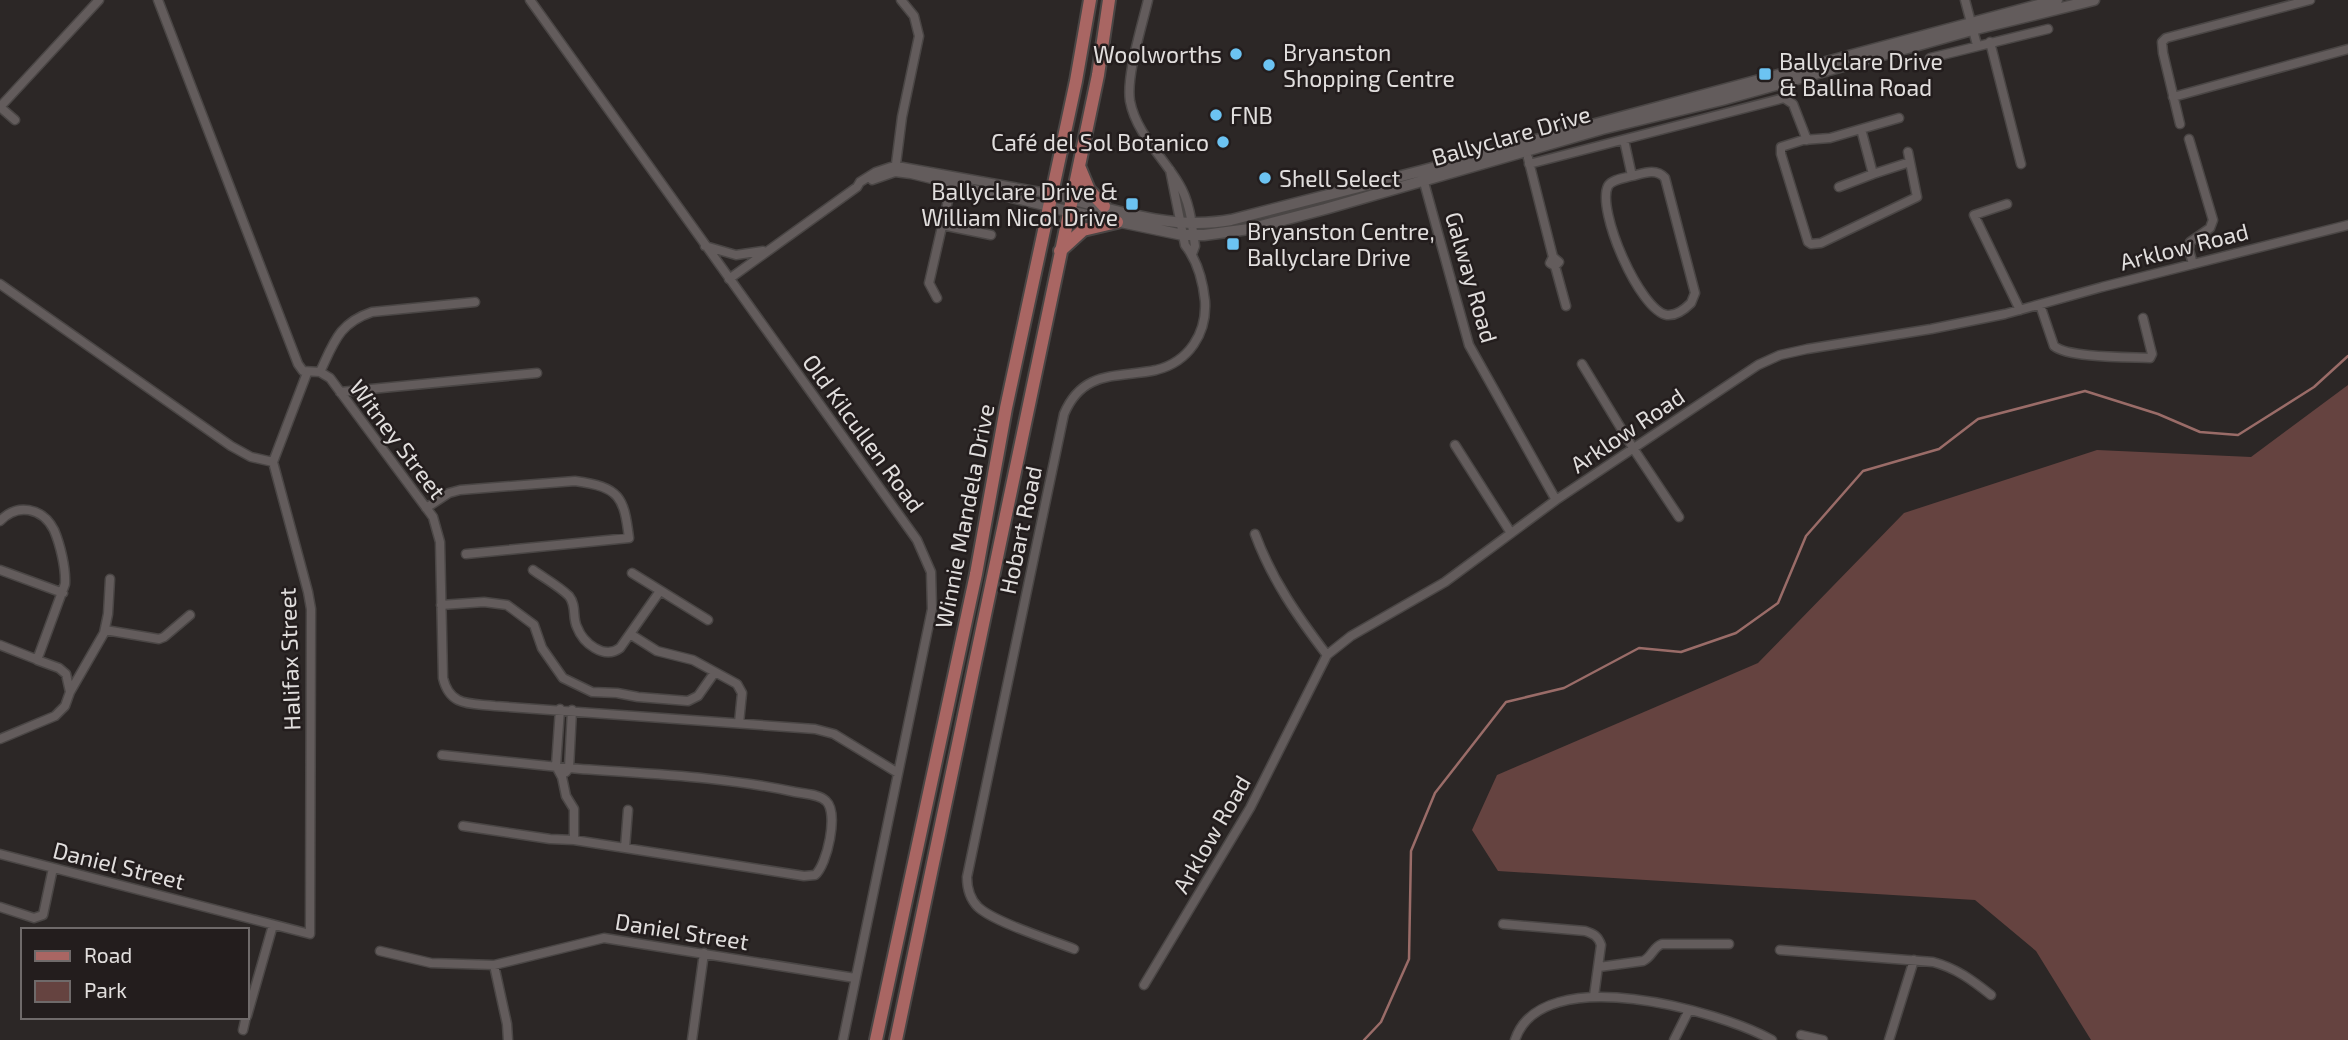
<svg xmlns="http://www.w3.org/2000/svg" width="2348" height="1040" viewBox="0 0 2348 1040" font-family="'Exo 2',sans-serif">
	<rect width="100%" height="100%" fill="#2c2726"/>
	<path fill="#654340" d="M2348,385V1040H2091L2036,951L1975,900L1498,871L1472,830L1497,775L1758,663L1904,513L2097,450L2251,457Z"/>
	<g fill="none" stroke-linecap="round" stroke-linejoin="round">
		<path stroke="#9a6c68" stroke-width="2.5" d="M1364,1040L1381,1022L1409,959L1411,851L1435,793L1506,702L1564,688L1639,648L1681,652L1736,633L1778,603L1806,536L1863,471L1939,449L1978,419L2085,391L2158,414L2200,432L2238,435L2314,387L2348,356"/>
		<g stroke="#4a4645" stroke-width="11">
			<path id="minor" d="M158,0L298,364L303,371L320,372L330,378L433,517L440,542L443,678C450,707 470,703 495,706L815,729L834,734L898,773
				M530,0L917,540L931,572L932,609L843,1040
				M1148,0C1142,26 1126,76 1130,101C1136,133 1163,157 1179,184C1190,202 1192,225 1195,246L1192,254
				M1965,0L1977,45
				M1990,42L2021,164
				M1930,58L2048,29
				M2173,97L2348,49
				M0,107L99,0
				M0,107L15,120
				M1899,118L1830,138L1803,140L1781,147V154L1808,242L1811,244L1821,243L1917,197L1908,152
				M2180,124L2163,53L2162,42L2166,38L2310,0
				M1861,129L1873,174L1910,162
				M2189,139L2213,220L2210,228L2190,242L2189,250L2193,264
				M1624,140L1632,176C1644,173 1656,168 1665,178L1695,293L1691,303C1686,308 1676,316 1667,315C1640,311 1596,210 1608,186C1612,179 1625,178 1632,176
				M1528,158L1553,257
				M1529,164L1784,98L1793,104L1807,140
				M895,172L902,117L919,36L914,16L901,0
				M1422,175L1469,345L1556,500
				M872,180L895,172L911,174L1049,207
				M1839,187L1873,174
				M2007,204L1974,215L2020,310
				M942,225L991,235
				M705,246L736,255L763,251
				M1555,266L1550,263L1553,257L1559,262L1555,266L1566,306
				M729,279L857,187L860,182L876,172L891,167H902L1052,194
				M0,284L231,446L251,457L273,462L308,592L311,609L310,934L0,854
				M937,298L929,283L952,183
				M2040,305L2054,346C2068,358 2130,357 2150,358L2152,354L2143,318
				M1582,364L1633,448L1679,517
				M320,372C334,342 339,323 372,312L475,302
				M340,392L537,373
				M1455,445L1511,533
				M273,462L307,373
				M426,508L449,493L460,490L575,481C620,487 624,497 629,538L466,554
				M0,521C17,503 42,507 54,530C60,544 66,568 65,584L37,660L59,668L66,674L70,692L65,706L55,716L0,739
				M1255,534C1272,580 1298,617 1327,655
				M0,570L63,593
				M533,570C544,578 559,586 569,596C577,606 572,617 577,627C583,643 604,660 620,648L660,591
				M632,573L708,620
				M441,605L484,602L507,605L534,625L542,648L563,678L592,692L617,693L638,697L688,701L698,696L715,672
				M105,630L159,639L164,637L190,615
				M630,634L657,651L693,660L737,684L742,693L739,723
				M0,645L38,660
				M70,692L104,633L108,614L110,579
				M560,709L556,766L562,777L566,796L574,809V840
				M442,755C484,759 526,764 568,768C644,774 721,776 795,792C804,794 819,794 826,801C839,813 827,865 815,875L804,876L574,840L550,839L463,826
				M566,772L569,768L572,710
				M625,848L628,810
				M0,907L34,918L43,915L53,868
				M1503,924L1585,931C1594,934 1598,936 1601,945L1594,996
				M1074,949C1051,940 994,922 978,907C970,899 967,888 967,877L1064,414C1083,369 1118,378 1156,370C1189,362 1207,333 1205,301C1203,282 1197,260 1185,245L1170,170
				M1780,950L1933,962C1956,968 1972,980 1991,995
				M380,951L431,963L494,965L604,938L855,978
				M494,965L507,1024L508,1040
				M1599,967L1643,961C1652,957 1653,947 1662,944H1729
				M1144,985L1250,808L1327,655L1351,636L1445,582L1556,500L1758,365L1780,355L1807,349L1931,329L2005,314L2102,287L2348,225
				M247,1016L273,925
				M243,1030L246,1017
				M1801,1035L1823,1040
				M692,1040L704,953
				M1515,1040C1541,960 1720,1011 1772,1040
				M1674,1040L1689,1010
				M1889,1040L1914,960"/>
		</g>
		<g stroke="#4a4645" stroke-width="13">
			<path id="tertiary" d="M1052,194C1110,209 1171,231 1231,220L1421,171L2057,0
				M1049,207L1183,235H1204L1249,229L1325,209L1602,129L1722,100L1972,30L2094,0"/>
		</g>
		<g stroke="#4a4645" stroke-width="16">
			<path id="primary" d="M1079,166L1089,190L1104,206
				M1060,251L1083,230L1117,222
				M876,1040L976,574L1006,408L1076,81L1090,0
				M896,1040L1098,75L1109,0"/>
		</g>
		<use href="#minor" stroke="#635c5c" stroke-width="8"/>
		<use href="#tertiary" stroke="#635c5c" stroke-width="10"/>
		<use href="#primary" stroke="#a96663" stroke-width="12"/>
	</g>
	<g fill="#6cc3f2" stroke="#231d1d" stroke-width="2.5">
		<circle cx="1236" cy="54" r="7"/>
		<circle cx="1269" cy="65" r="7"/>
		<rect x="1758" y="67" width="14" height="14" rx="3.5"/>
		<circle cx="1216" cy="115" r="7"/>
		<circle cx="1223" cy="142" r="7"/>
		<circle cx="1265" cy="178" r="7"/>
		<rect x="1125" y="197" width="14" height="14" rx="3.5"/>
		<rect x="1226" y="237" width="14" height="14" rx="3.5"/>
	</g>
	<g text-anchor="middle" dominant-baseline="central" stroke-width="5" stroke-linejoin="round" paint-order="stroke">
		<g font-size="23" fill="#e1dedd" stroke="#231d1d" text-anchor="start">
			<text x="1283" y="52">Bryanston<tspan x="1283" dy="26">Shopping Centre</tspan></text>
			<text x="1222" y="54" text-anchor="end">Woolworths</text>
			<text x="1779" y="61">Ballyclare Drive<tspan x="1779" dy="26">&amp; Ballina Road</tspan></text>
			<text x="1230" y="115">FNB</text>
			<text x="1209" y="142" text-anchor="end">Café del Sol Botanico</text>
			<text x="1279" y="178">Shell Select</text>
			<text x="1118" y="191" text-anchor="end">Ballyclare Drive &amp;<tspan x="1118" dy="26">William Nicol Drive</tspan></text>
			<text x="1247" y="231">Bryanston Centre,<tspan x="1247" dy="26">Ballyclare Drive</tspan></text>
		</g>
		<g font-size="23" fill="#e1dedd" stroke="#231d1d">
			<text transform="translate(1511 135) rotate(-16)">Ballyclare Drive</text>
			<text transform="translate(2184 246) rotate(-14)">Arklow Road</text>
			<text transform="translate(1472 277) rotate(74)">Galway Road</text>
			<text transform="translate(1627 430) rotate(-34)">Arklow Road</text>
			<text transform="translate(864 433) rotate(54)">Old Kilcullen Road</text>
			<text transform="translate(398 439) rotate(53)">Witney Street</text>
			<text transform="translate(964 516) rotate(-79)">Winnie Mandela Drive</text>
			<text transform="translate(1020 530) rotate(-78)">Hobart Road</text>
			<text transform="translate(289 659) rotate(-92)">Halifax Street</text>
			<text transform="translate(1211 834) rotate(-60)">Arklow Road</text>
			<text transform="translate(119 865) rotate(14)">Daniel Street</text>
			<text transform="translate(682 931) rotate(9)">Daniel Street</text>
		</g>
	</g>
	<rect x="21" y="928" width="228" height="91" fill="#231d1d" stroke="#6f6a6a" stroke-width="2"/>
	<rect x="35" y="951" width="35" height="10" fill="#a96663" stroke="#6f6a6a" stroke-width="2"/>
	<text x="84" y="963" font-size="21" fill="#e1dedd">Road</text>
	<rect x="35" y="981" width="35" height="21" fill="#654340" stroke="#6f6a6a" stroke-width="2"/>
	<text x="84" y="998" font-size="21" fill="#e1dedd">Park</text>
</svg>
